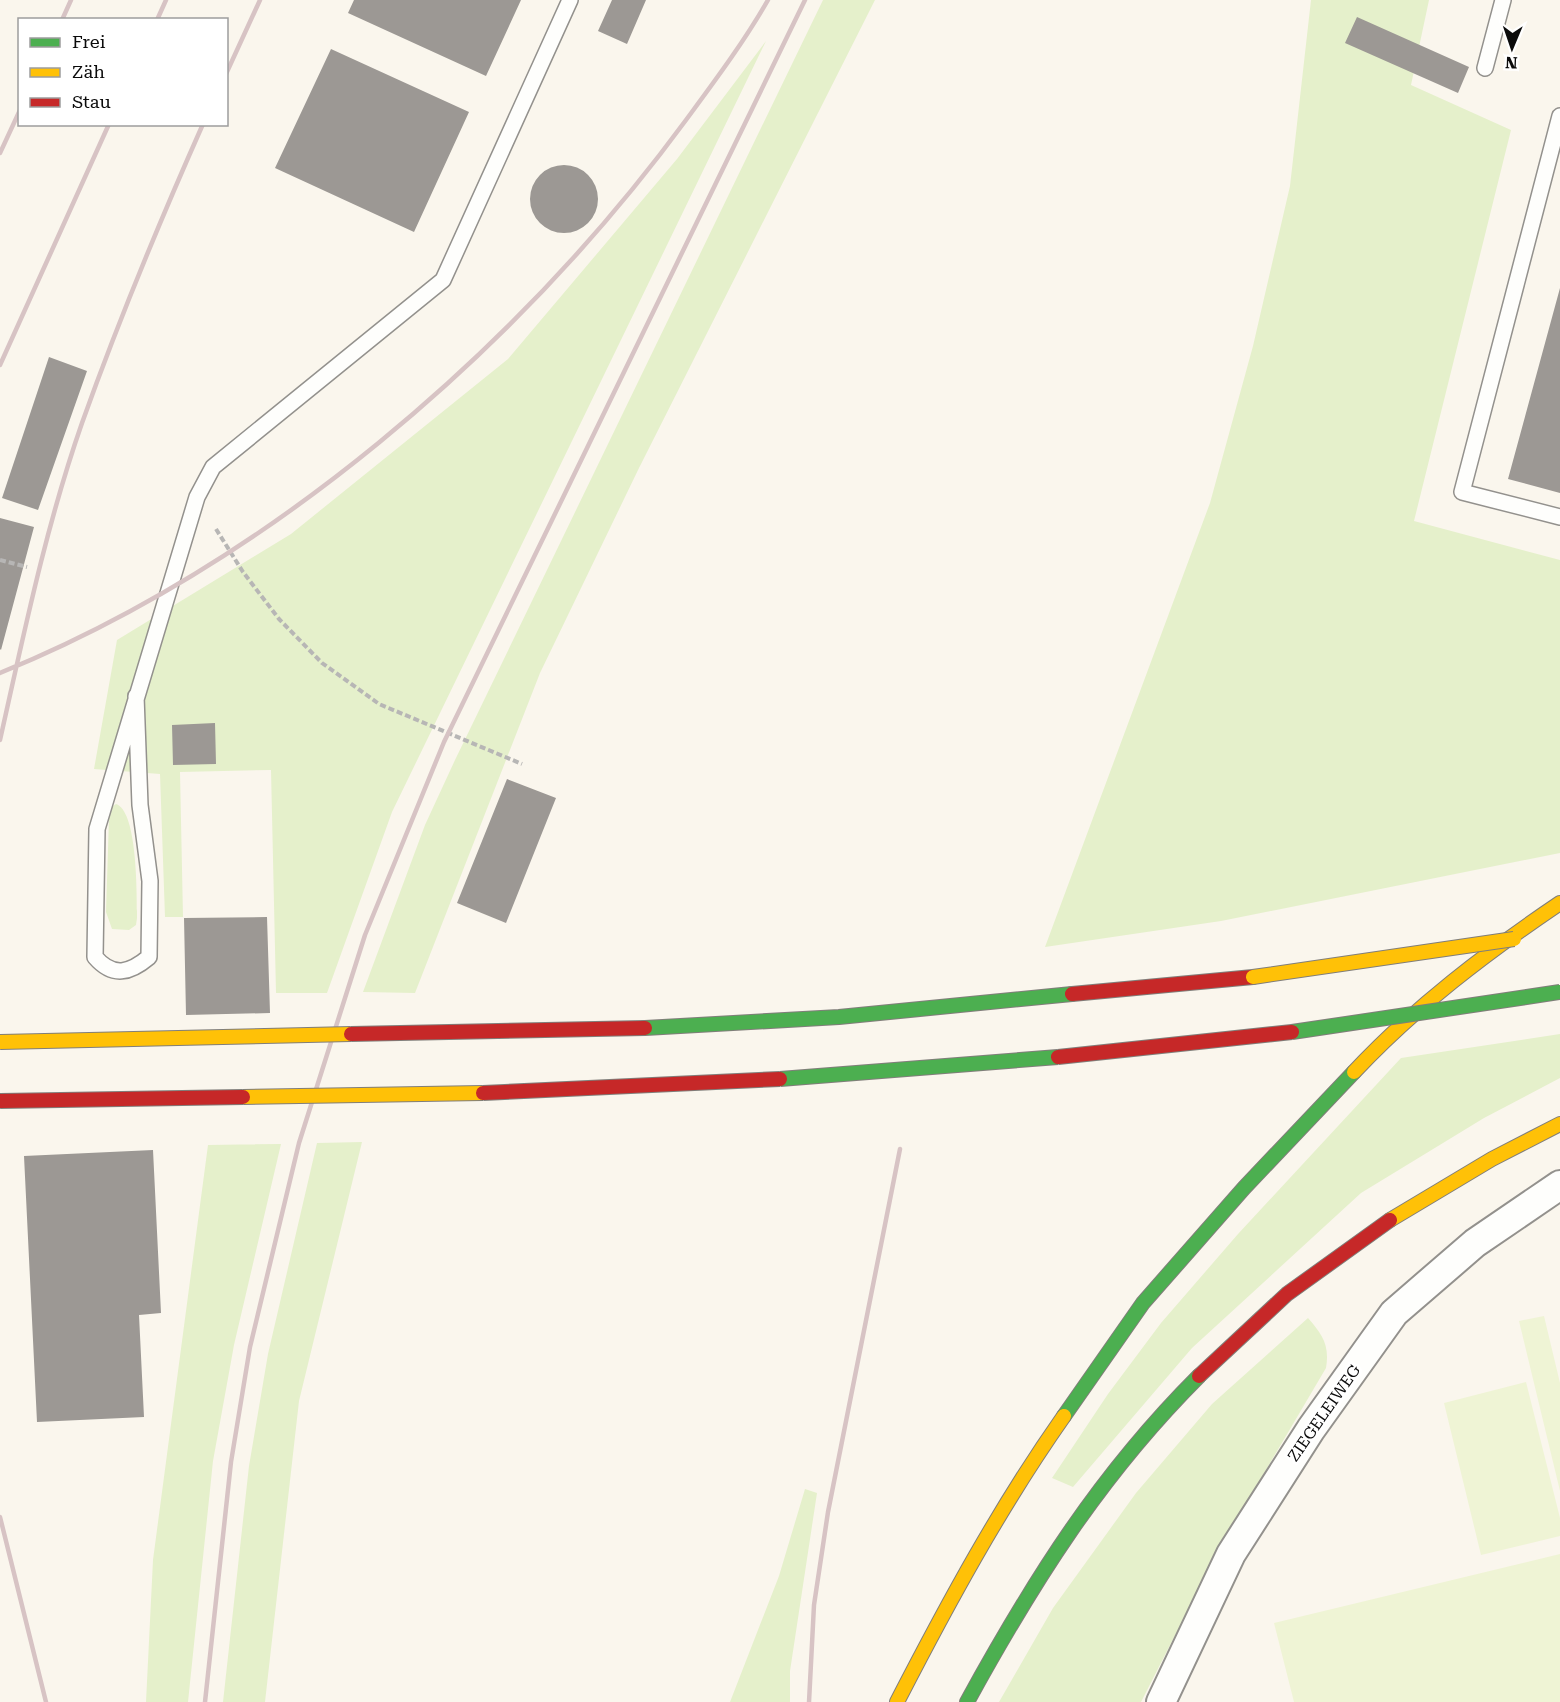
<svg xmlns="http://www.w3.org/2000/svg" width="1560" height="1702" viewBox="0 0 1560 1702" font-family="'Roboto Serif',serif">
	<rect width="100%" height="100%" fill="#faf6ed"/>
	<path fill="#e5f0cb" d="M823,0H875L639,468L540,673L415,993L363,992L425,825L455,760Z
		M1311,0H1429L1411,85L1511,130L1414,521L1560,560V853L1221,921L1045,947L1210,503L1253,346L1290,186Z
		M766,41L392,812L327,993H276L271,770L180,772L183,917H165L160,774L94,769L117,640L291,534L508,359L677,159Z
		M116,804C138,811 137,897 137,918L136,925L129,930L112,929L106,912L109,818L112,807Z
		M1560,1034V1078L1484,1118L1361,1193L1192,1348L1073,1487L1052,1478L1108,1394L1161,1323L1238,1234L1401,1058Z
		M362,1142L299,1401L265,1702H223L249,1466L268,1354L317,1143Z
		M281,1144L234,1345L213,1461L188,1702H146L153,1560L208,1145Z
		M1308,1318C1322,1334 1330,1345 1326,1368L1217,1553L1141,1702H999L1053,1608L1136,1493L1212,1404Z
		M805,1489L817,1493L790,1671V1702H730L779,1576Z"/>
	<path fill="#eff4d5" d="M1544,1316L1560,1383V1491L1519,1321Z
		M1526,1382L1560,1518V1536L1481,1555L1444,1403Z
		M1560,1554V1702H1294L1274,1623Z"/>
	<path fill="#9c9894" d="M354,0H521L486,76L348,13Z
		M612,0H646L627,44L598,31Z
		M1357,17L1469,67L1458,93L1345,43Z
		M331,49L469,112L414,232L275,168Z
		M530 199a34 34 0 1 1 68 0a34 34 0 1 1-68 0Z
		M1560,288V493L1508,479Z
		M49,357L87,371L38,510L2,498Z
		M0,518L34,527L1,650L0,649Z
		M215,723L216,764L173,765L172,725Z
		M507,779L556,798L506,923L457,903Z
		M267,917L270,1013L186,1015L184,918Z
		M153,1150L161,1313L139,1315L144,1417L37,1422L24,1156Z"/>
	<g fill="none" stroke-linecap="round" stroke-linejoin="round">
		<g stroke="#93918d" stroke-width="18">
			<path id="lane" d="M1485,68L1503,0
				M1560,116L1462,492L1560,517
				M136,696L140,805L150,881L149,957C130,973 113,978 95,957L97,829L197,497L213,467L443,280L570,0"/>
		</g>
		<g stroke="#93918d" stroke-width="32">
			<path id="street" d="M1161,1702L1231,1554L1311,1429L1394,1313L1475,1243L1560,1185"/>
		</g>
		<g stroke="#807e7a" stroke-width="16">
			<path id="fast" d="M645,1028L839,1017L1072,994
				M1064,1416L1143,1303L1244,1188L1354,1072
				M967,1702C1034,1580 1100,1475 1199,1376"/>
		</g>
		<g stroke="#807e7a" stroke-width="16">
			<path id="slow" d="M1354,1072C1415,1007 1486,953 1560,903
				M1390,1220L1492,1159L1560,1124
				M897,1702C948,1603 1000,1507 1064,1416"/>
		</g>
		<g stroke="#807e7a" stroke-width="16">
			<path id="jam" d="M1072,994L1253,977
				M1199,1376L1287,1294L1390,1220"/>
		</g>
		<path stroke="#b7b6b5" stroke-width="4" stroke-dasharray="6 3" stroke-linecap="butt" d="M216,529L243,572L279,619L322,663L379,704L522,764
			M0,560L27,567"/>
		<use href="#lane" stroke="#fefefc" stroke-width="15"/>
		<use href="#street" stroke="#fefefc" stroke-width="28"/>
		<use href="#fast" stroke="#4caf50" stroke-width="14"/>
		<use href="#slow" stroke="#ffc107" stroke-width="14"/>
		<use href="#jam" stroke="#c62828" stroke-width="14"/>
		<path stroke="#d7c3c4" stroke-width="4.5" d="M62,20L71,0
			M157,20L166,0
			M226,74L260,0
			M0,153L20,110
			M0,365L109,124
			M0,673C267,564 516,351 686,120C714,82 744,42 768,0
			M0,740C24,633 46,526 82,423C118,322 159,223 203,124
			M0,1517L46,1702
			M205,1702L231,1462L250,1347L299,1143L365,935L444,742L805,0
			M809,1702L814,1605L828,1512L900,1149"/>
		<g stroke="#807e7a" stroke-width="16" stroke-linecap="butt">
			<path id="fast-bridge" d="M1292,1032L1560,992
				M780,1079L1058,1057"/>
		</g>
		<g stroke="#807e7a" stroke-width="16" stroke-linecap="butt">
			<path id="slow-bridge" d="M1253,977L1514,939
				M0,1042L351,1034
				M243,1097L483,1093"/>
		</g>
		<g stroke="#807e7a" stroke-width="16" stroke-linecap="butt">
			<path id="jam-bridge" d="M351,1034L645,1028
				M1058,1057L1292,1032
				M483,1093L780,1079
				M0,1101L243,1097"/>
		</g>
		<use href="#fast-bridge" stroke="#4caf50" stroke-width="14"/>
		<use href="#slow-bridge" stroke="#ffc107" stroke-width="14"/>
		<use href="#jam-bridge" stroke="#c62828" stroke-width="14"/>
	</g>
	<g text-anchor="middle" dominant-baseline="central" stroke-width="6" stroke-linejoin="round" paint-order="stroke">
		<g font-size="16" fill="#0b0b0b" stroke="#fff">
			<text transform="translate(1324 1413) rotate(-55)">ZIEGELEIWEG</text>
		</g>
	</g>
	<rect x="18" y="18" width="210" height="108" fill="#ffffff" stroke="#9d9d9d" stroke-width="1.5"/>
	<rect x="30" y="38" width="30" height="9" fill="#4caf50" stroke="#9d9d9d" stroke-width="1.5"/>
	<text x="72" y="48" font-size="18" fill="#0b0b0b">Frei</text>
	<rect x="30" y="68" width="30" height="9" fill="#ffc107" stroke="#9d9d9d" stroke-width="1.5"/>
	<text x="72" y="78" font-size="18" fill="#0b0b0b">Zäh</text>
	<rect x="30" y="98" width="30" height="9" fill="#c62828" stroke="#9d9d9d" stroke-width="1.5"/>
	<text x="72" y="108" font-size="18" fill="#0b0b0b">Stau</text>
	<g transform="translate(1512 48) rotate(182)" stroke="#ffffff" stroke-width="4.5" paint-order="stroke">
	<path d="M0-4.5L10 22L0 15L-10 22Z" fill="#0b0b0b"/>
	<text y="-9" font-size="16" font-weight="bold" text-anchor="middle" fill="#0b0b0b">N</text>
	</g>
</svg>
